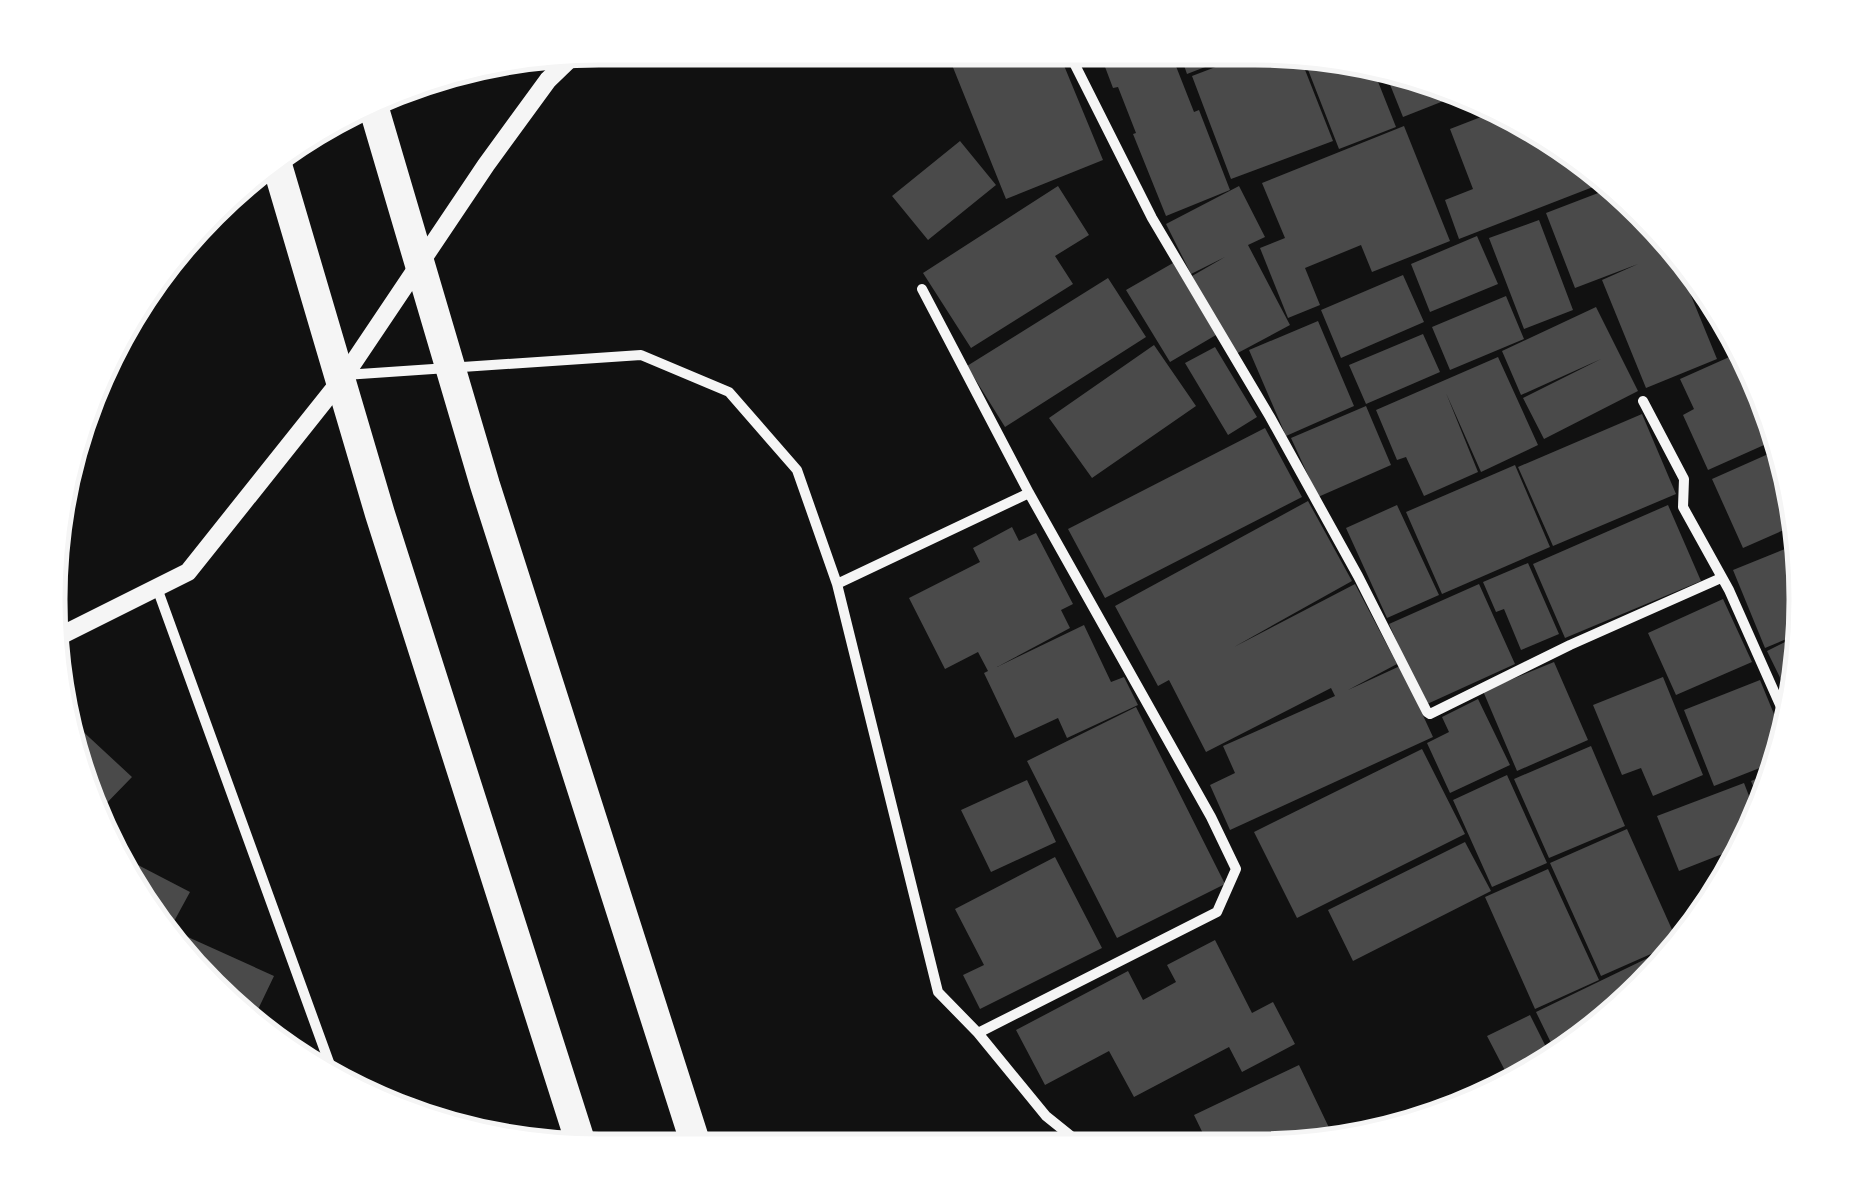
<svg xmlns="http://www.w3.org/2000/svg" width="1854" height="1199" viewBox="0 0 1854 1199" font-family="Quicksand,sans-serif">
	<rect width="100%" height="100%" fill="#111"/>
	<path fill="#4a4a4a" d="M946,50L1058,51L1103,160L1006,199Z
		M1099,51H1170L1194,112L1199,110L1230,190L1166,216L1133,134L1136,133L1118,87L1113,88Z
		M1179,51L1244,52L1187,74Z
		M1255,52H1298L1333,141L1231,179L1192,76Z
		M1329,53L1371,64L1396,127L1339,149L1305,62Z
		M1383,67L1466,90L1469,91L1403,117Z
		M1499,110L1611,180L1459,239L1445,200L1473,189L1450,129Z
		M1404,126L1450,241L1372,272L1361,245L1305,268L1320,305L1288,318L1260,248L1285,238L1262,183Z
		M960,141L996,185L928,240L892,196Z
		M1619,185L1649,225L1661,255L1670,252L1676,259L1717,359L1646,388L1602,280L1638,264L1575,288L1546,213Z
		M1058,186L1089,235L1055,256L1073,284L971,348L923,273Z
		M1239,186L1265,237L1248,245L1290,325L1234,355L1192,276L1225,257L1191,274L1166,224Z
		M1539,220L1573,310L1524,329L1489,238Z
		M1477,236L1498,284L1430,312L1411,264Z
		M1173,263L1216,335L1170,362L1126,290Z
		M1403,275L1424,322L1341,358L1321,310Z
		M1108,278L1146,337L1005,427L967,366Z
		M1506,296L1524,339L1450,370L1432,327Z
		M1596,307L1638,391L1544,439L1523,398L1601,359L1521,395L1502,351Z
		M1318,321L1354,406L1286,436L1249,350Z
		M1423,334L1440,372L1366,404L1349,365Z
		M1154,345L1196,406L1092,478L1049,418Z
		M1215,347L1257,417L1228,435L1185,363Z
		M1745,350L1773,441L1708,470L1683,415L1694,409L1680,379Z
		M1498,357L1538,445L1481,472L1446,393L1478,472L1424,496L1406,457L1397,460L1376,410Z
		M1366,406L1391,465L1318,497L1291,438Z
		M1642,414L1676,494L1553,546L1518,467Z
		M1265,428L1302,497L1105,598L1068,529Z
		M1775,451L1795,525L1743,548L1712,479Z
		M1515,465L1550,547L1442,594L1406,512Z
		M1308,501L1352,581L1234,647L1355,584L1397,664L1348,690L1400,666L1433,737L1230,830L1210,785L1235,773L1223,746L1335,696L1331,688L1206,752L1169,680L1158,686L1115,606Z
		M1397,505L1439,595L1387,618L1346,528Z
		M1668,505L1701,581L1565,638L1533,564Z
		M1012,527L1019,541L1036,533L1073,604L1061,610L1070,628L997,667L1084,625L1111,682L1124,677L1138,705L1067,738L1058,718L1015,738L984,673L988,671L978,652L945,669L909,598L980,562L973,548Z
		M1800,543L1805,563L1796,635L1765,648L1733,570Z
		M1528,563L1559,634L1521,650L1504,609L1496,612L1483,582Z
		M1479,584L1515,664L1425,705L1389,624Z
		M1723,599L1752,662L1676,695L1648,633Z
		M1785,642L1793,658L1788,694L1767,651Z
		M1554,662L1588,740L1517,771L1483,691Z
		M1663,677L1703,775L1653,796L1641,768L1622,775L1593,705Z
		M1760,680L1783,736L1780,760L1714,786L1684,710Z
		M1478,699L1510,765L1450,793L1427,743L1449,732L1442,717Z
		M1136,707L1225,884L1117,938L1027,761Z
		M63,713L132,777L98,812L66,742Z
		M1591,746L1625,826L1549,858L1514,779Z
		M1422,749L1465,834L1297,918L1254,832Z
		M1778,770L1777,776L1761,805L1751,781Z
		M1507,775L1547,863L1492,887L1453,800Z
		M1027,780L1056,842L991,872L961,810Z
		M1744,783L1756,814L1735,849L1679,871L1657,816Z
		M1627,829L1678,943L1682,941L1665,967L1658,952L1669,946L1601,976L1550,863Z
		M1465,842L1491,891L1353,961L1328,910Z
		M1055,857L1102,948L980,1009L963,975L984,965L955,909Z
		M138,865L190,892L166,936L140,906L129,881Z
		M1548,869L1599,980L1535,1009L1485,897Z
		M179,933L274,976L251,1024L236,1015L174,944Z
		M1215,940L1252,1013L1273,1002L1295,1044L1242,1072L1229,1047L1134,1097L1109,1051L1045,1085L1016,1030L1128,971L1143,1000L1176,982L1167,965Z
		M1654,955L1661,970L1555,1051L1536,1012Z
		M1530,1015L1550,1055L1512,1084L1487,1036Z
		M1299,1065L1333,1136L1290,1150H1211L1194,1115Z"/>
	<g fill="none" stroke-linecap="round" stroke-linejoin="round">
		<path stroke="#f5f5f5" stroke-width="10" d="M1068,51L1152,218L1270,417L1358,576L1427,712L1430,714L1570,645L1721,578
			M922,289L1029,493L1211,817L1236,869L1217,912L978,1033
			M345,375L641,355L729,392L797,470L837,584L938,992L978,1033L1046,1116L1087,1149
			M1643,401L1684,479L1683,507L1729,590L1785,716
			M837,584L1029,493
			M157,588L334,1076"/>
		<path stroke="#f5f5f5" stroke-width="18" d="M56,638L188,572L345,375L486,165L548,80L578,51"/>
		<path stroke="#f5f5f5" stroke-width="30" d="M372,102L485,485L697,1148
			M275,158L380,514L582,1147"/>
	</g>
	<path d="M0 0H1854V1199H0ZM599 65H1255A534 534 0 0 1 1789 599V600A534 534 0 0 1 1255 1134H599A534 534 0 0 1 65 600V599A534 534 0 0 1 599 65Z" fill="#fff" fill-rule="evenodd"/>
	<path fill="none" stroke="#f5f5f5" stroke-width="5" d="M599 65H1255A534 534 0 0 1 1789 599V600A534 534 0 0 1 1255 1134H599A534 534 0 0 1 65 600V599A534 534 0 0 1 599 65Z"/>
</svg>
